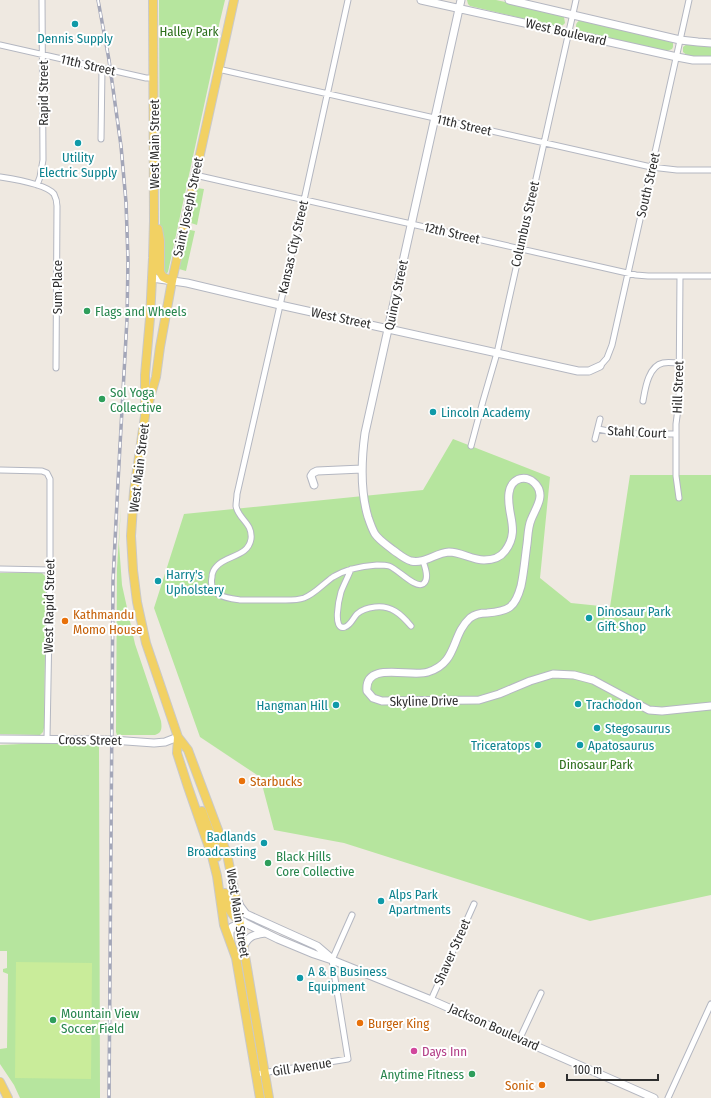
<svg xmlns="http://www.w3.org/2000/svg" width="711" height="1098" viewBox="0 0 711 1098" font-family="'Fira Sans Condensed',sans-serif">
	<rect width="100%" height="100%" fill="#efe9e1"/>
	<path fill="#b6e59e" d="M159,0H225L219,25L218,41L168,272L166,274L164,275L162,238L160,226Z
		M467,0H496L561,14L564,17L565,23L563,25L559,27L470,6L468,4Z
		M581,20L673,42V47L672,49L667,51L578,31C575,27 575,22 581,20Z
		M687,44L711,45V58C702,57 690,59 683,52V47Z
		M197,188L204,189L197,225L191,223L190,221Z
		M190,230L195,231L186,271L179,269L188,231Z
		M453,439L550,477L540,578L571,603L610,607L630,475H711V895L590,921L344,843L274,830L260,777L200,737L154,608L184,514L423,490Z
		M121,505L119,544L122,585L135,644L161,721C162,728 162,733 155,735H117L116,732L117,569Z
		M0,573H42L45,576L46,579L44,728L43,732L40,735L0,734Z
		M41,743H99L100,1098H20L14,1085L0,1064V1049L7,1048L8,974L3,972V969L7,968V951H0V745Z"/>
	<path fill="#c9ec9a" d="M16,962L92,963L91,1079L15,1078Z"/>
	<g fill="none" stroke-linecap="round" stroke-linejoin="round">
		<g stroke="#b4b7c1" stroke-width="7">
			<path id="street" d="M348,0L304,200L237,494C237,498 236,502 236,506C238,519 253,523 251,539C248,557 227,555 217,566C214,569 212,574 212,577C208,596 226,598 240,600C252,600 264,600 277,600C286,600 295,601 304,598C315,594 324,583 333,577C346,569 363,566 377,565C381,565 386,565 389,566C398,569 415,589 423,584C430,579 425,567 423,561
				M0,45L146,78H153
				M218,69L651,167L677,170H711
				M101,139L102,68
				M195,175L636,275L648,276H711
				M0,177C13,179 46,184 54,194C56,198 57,202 57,206L56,368
				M37,185L40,177L43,160L42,0
				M600,366L607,358L612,345L689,0
				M643,401C645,390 648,366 663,363C668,362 674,363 679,363
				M598,429C624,435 650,434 676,434
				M595,439L600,419
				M471,446L483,401L497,353L576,0
				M0,470L42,471L47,473L50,479V570L47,739
				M679,498L676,476V424L679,401L680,276
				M0,569L50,570
				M351,569C348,577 344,584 341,592C339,599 332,631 345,627C351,625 353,618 357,614C362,609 368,608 375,607C391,605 401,614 411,626
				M431,1000L474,904
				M520,1038L541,993
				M256,1074L348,1059L332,960L352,915
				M668,1098L711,1004"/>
		</g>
		<g stroke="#b4b7c1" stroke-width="9">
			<path id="secondary" d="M421,0L677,57L693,60H711
				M461,0L365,433C361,462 360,490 368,517C370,523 372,529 375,534C380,541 387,545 393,550C399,554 404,559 411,561C425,564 435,553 449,552C461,552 472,560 484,560C493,560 500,558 505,551C521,530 506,514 509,493C511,477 528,473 537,486C545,497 535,509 531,520C528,527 528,536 527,544C525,558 524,572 521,586C515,608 509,611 487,613C480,613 475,614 470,618C451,635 458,663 428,672C411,678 364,660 367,691L373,698L382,701L479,700L499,694L530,681L553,674L574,675L593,680L649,710L662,711L711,706
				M509,0L680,40L698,42L711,43
				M152,278L187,283L280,305L578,371H589L600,366
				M314,485L311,476L313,473L317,471L362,469
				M0,739L112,740L154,743L165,742L178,737
				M238,901L240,906L246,914L317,946L331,958
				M239,920L278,939L314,954L332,960L431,1000L654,1098
				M230,939V932L232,927L244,922
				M243,948C248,935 254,935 266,933"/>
		</g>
		<g stroke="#c9c9c9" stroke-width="10">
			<path id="primary" d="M153,0L154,221L153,258L150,318L145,375V416L134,491L131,536L133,570L137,602L146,643L178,737L188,750L227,854L235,894L245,956L269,1098
				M158,229L160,241V272L163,277L172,281
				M148,405L156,377L160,347L172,281L234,0
				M178,737L177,753L188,787L212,856L217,876L224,925L236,958L260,1098
				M202,811L214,844L217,857
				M225,893C227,904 229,914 239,920
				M0,1082L8,1098"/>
		</g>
		<use href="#street" stroke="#fff" stroke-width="5"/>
		<use href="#secondary" stroke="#fff" stroke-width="7"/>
		<use href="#primary" stroke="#f2d163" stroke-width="8"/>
		<g stroke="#a3a6b8" stroke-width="3.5">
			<path id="rail" d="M98,0L109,60L121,146L126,202L128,260L127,319L118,482L113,581L109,1098"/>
		</g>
		<use href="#rail" stroke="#fff" stroke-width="2" stroke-dasharray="6" stroke-linecap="butt"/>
	</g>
	<g fill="#0f9aa8" stroke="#fff" stroke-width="1.5">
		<circle cx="75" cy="24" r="4"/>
		<circle cx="78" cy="143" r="4"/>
		<circle cx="433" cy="412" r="4"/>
		<circle cx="158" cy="581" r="4"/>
		<circle cx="589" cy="618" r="4"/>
		<circle cx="578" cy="704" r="4"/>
		<circle cx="336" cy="705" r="4"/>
		<circle cx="597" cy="728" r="4"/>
		<circle cx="538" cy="745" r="4"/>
		<circle cx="580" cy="745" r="4"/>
		<circle cx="264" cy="843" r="4"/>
		<circle cx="381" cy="901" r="4"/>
		<circle cx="300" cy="978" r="4"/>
	</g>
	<g fill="#2e9e5b" stroke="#fff" stroke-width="1.5">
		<circle cx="87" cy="311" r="4"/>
		<circle cx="102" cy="399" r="4"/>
		<circle cx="268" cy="863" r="4"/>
		<circle cx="53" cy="1020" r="4"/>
		<circle cx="472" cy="1074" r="4"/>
	</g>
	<g fill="#e8710a" stroke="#fff" stroke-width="1.5">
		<circle cx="65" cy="621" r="4"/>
		<circle cx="242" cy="781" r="4"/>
		<circle cx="360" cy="1023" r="4"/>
		<circle cx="542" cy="1085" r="4"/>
	</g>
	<circle fill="#d1479c" stroke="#fff" stroke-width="1.5" cx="414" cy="1051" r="4"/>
	<g text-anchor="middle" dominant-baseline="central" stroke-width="4" stroke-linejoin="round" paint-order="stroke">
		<g font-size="13" fill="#2c6e1b" stroke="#fff">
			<text x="189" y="31">Halley Park</text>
			<text x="596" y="764">Dinosaur Park</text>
		</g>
		<g font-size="13" fill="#2e2e2e" stroke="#fff">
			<text transform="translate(566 32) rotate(13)">West Boulevard</text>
			<text transform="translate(88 65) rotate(13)">11th Street</text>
			<text transform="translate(43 93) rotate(-90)">Rapid Street</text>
			<text transform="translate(464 125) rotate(13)">11th Street</text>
			<text transform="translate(154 144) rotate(-90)">West Main Street</text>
			<text transform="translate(648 185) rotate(-77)">South Street</text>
			<text transform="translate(188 207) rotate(-78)">Saint Joseph Street</text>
			<text transform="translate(525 224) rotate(-77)">Columbus Street</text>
			<text transform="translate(452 233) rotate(13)">12th Street</text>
			<text transform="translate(293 247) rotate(-77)">Kansas City Street</text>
			<text transform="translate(57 287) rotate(-90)">Sum Place</text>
			<text transform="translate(396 295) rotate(-78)">Quincy Street</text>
			<text transform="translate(341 318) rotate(12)">West Street</text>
			<text transform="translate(678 387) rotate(-88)">Hill Street</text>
			<text transform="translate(637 432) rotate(3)">Stahl Court</text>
			<text transform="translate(139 468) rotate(-83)">West Main Street</text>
			<text transform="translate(49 606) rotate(-89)">West Rapid Street</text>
			<text transform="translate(424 701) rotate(-1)">Skyline Drive</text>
			<text transform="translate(90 740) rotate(1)">Cross Street</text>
			<text transform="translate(238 913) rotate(81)">West Main Street</text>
			<text transform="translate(452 952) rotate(-66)">Shaver Street</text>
			<text transform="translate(494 1027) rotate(24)">Jackson Boulevard</text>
			<text transform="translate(302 1067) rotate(-9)">Gill Avenue</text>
		</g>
		<g font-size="13" fill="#0d838f" stroke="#fff" text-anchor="start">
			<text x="75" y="38" text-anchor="middle">Dennis Supply</text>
			<text x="78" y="157" text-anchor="middle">Utility<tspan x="78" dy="15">Electric Supply</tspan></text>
			<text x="441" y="412">Lincoln Academy</text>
			<text x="166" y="574">Harry's<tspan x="166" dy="15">Upholstery</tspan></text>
			<text x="597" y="611">Dinosaur Park<tspan x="597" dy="15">Gift Shop</tspan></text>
			<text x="586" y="704">Trachodon</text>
			<text x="328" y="705" text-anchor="end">Hangman Hill</text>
			<text x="605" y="728">Stegosaurus</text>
			<text x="530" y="745" text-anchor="end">Triceratops</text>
			<text x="588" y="745">Apatosaurus</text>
			<text x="256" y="836" text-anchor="end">Badlands<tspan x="256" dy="15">Broadcasting</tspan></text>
			<text x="389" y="894">Alps Park<tspan x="389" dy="15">Apartments</tspan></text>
			<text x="308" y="971">A &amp; B Business<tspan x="308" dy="15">Equipment</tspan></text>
		</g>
		<g font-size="13" fill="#27864d" stroke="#fff" text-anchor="start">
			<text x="95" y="311">Flags and Wheels</text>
			<text x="110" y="392">Sol Yoga<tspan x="110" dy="15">Collective</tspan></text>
			<text x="276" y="856">Black Hills<tspan x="276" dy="15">Core Collective</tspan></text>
			<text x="61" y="1013">Mountain View<tspan x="61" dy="15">Soccer Field</tspan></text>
			<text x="464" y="1074" text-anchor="end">Anytime Fitness</text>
		</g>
		<g font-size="13" fill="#c56008" stroke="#fff" text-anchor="start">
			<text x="73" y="614">Kathmandu<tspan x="73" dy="15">Momo House</tspan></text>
			<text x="250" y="781">Starbucks</text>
			<text x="368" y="1023">Burger King</text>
			<text x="534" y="1085" text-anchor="end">Sonic</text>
		</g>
		<g font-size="13" fill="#b23c85" stroke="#fff" text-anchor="start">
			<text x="422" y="1051">Days Inn</text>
		</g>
	</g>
	<path d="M567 1074v6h91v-6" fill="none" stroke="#2e2e2e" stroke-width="2"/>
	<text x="573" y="1074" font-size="12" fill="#2e2e2e" stroke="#ffffff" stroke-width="3" paint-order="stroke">100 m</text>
</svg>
